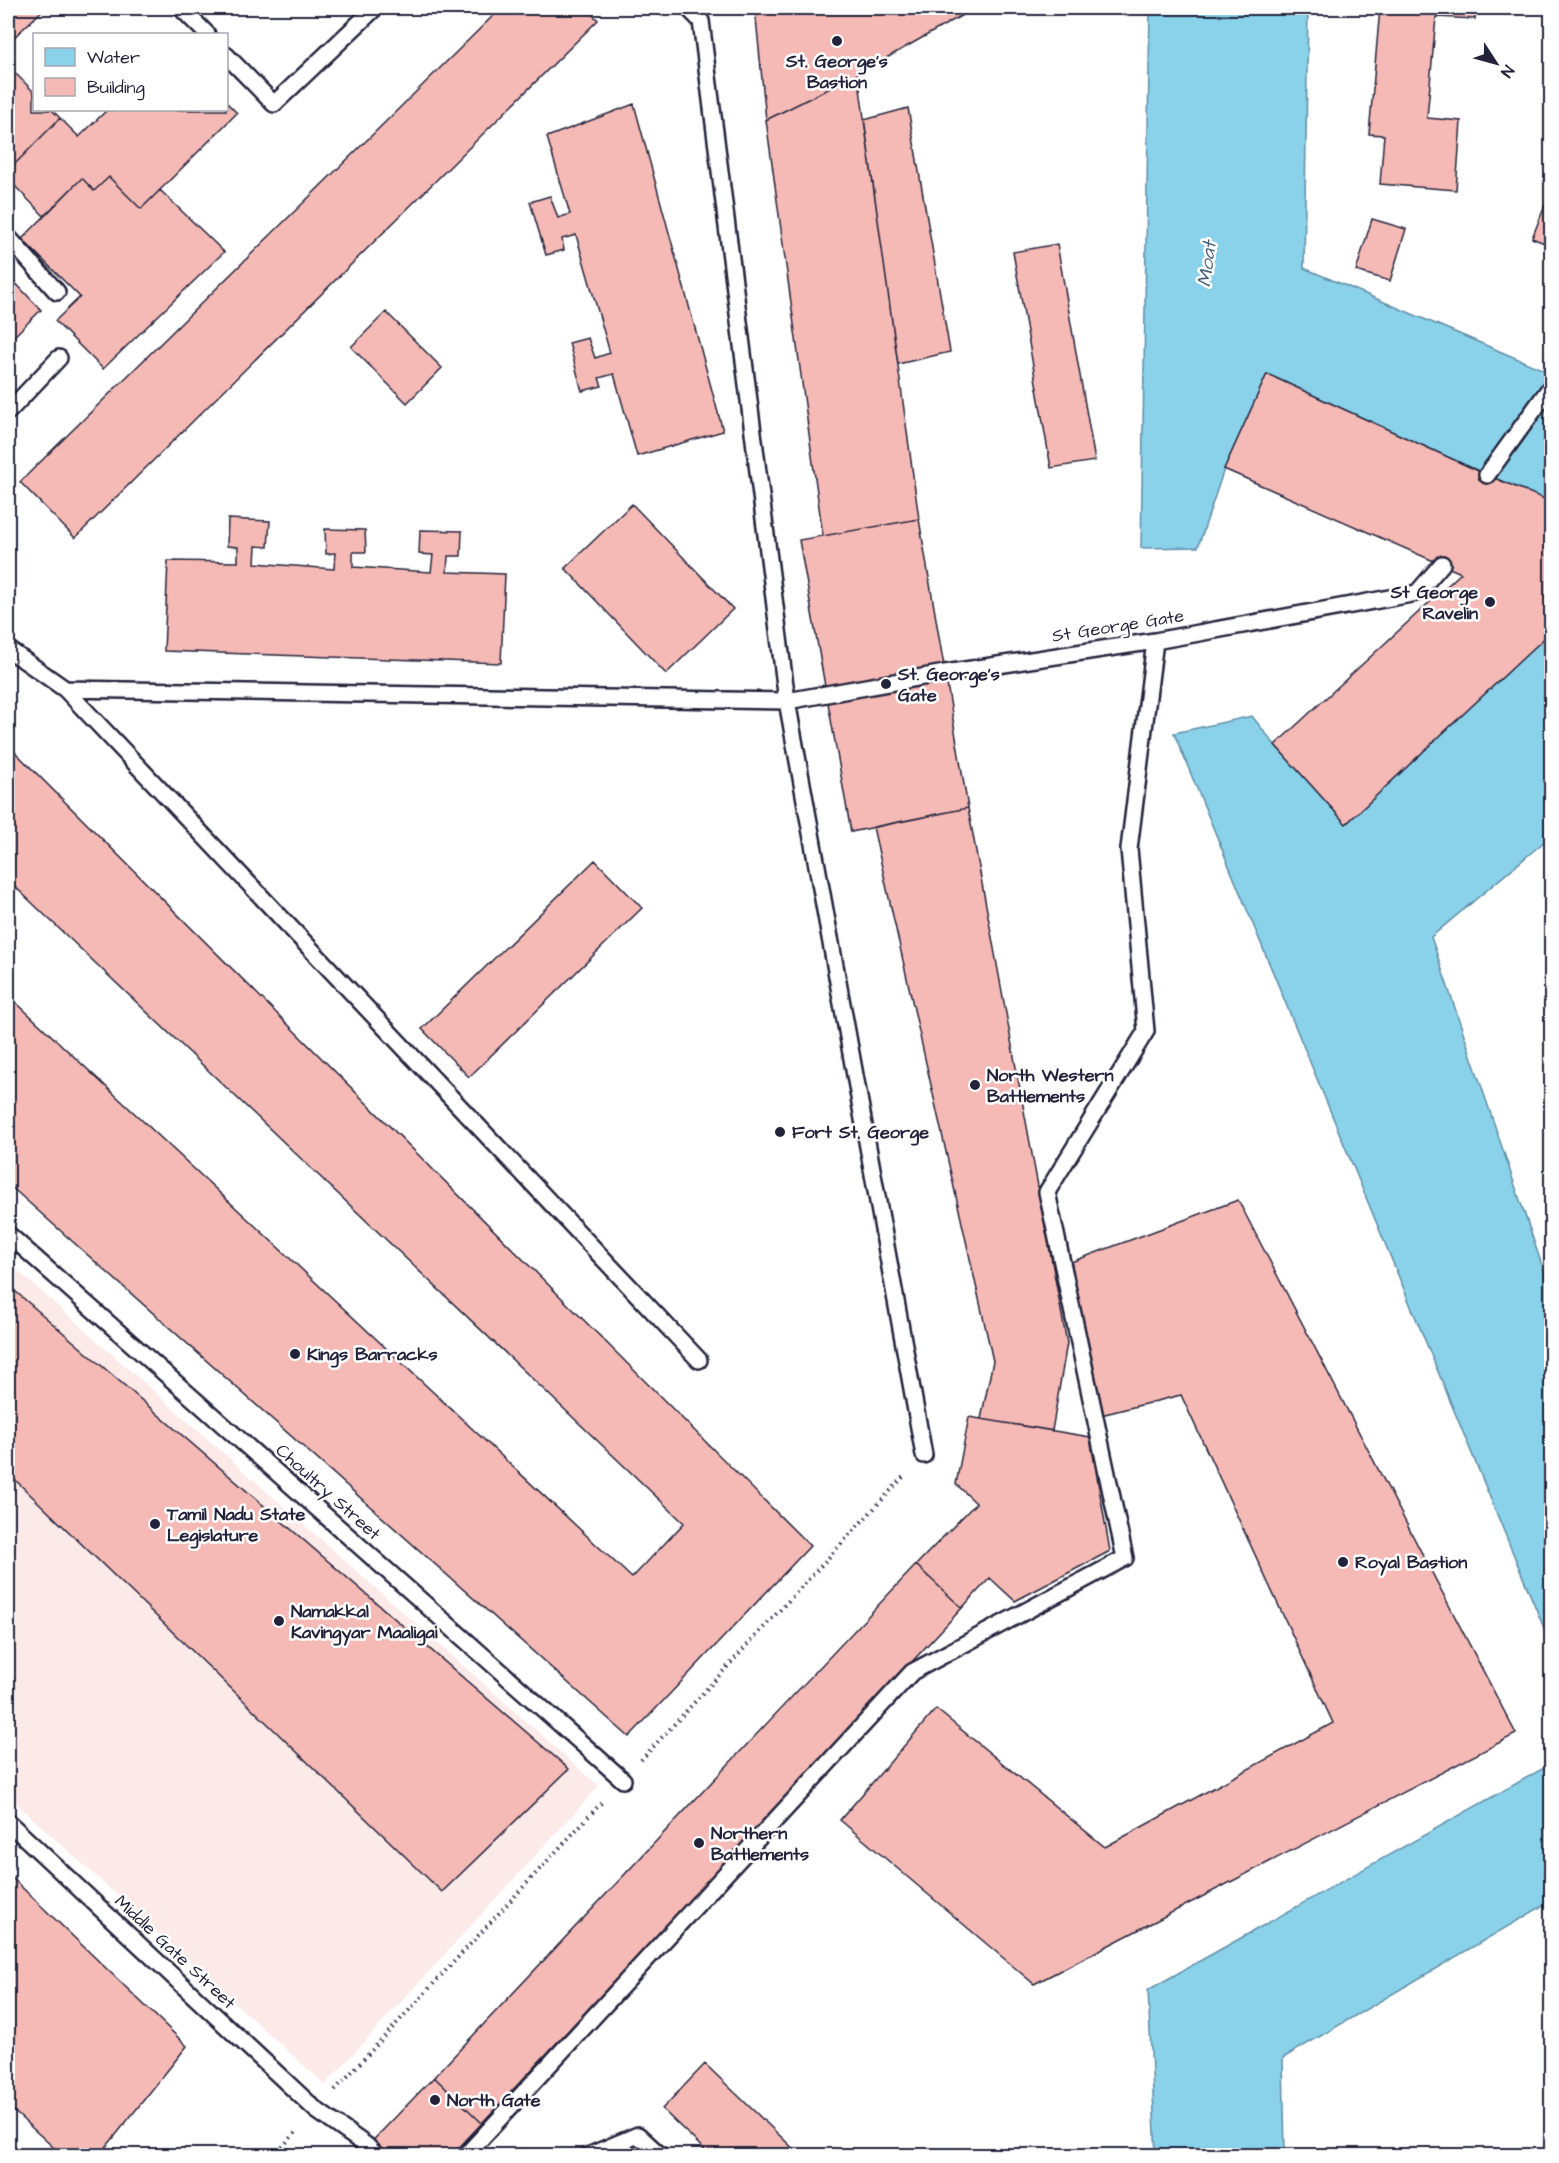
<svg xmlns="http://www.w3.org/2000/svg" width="1559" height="2163" viewBox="0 0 1559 2163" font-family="'Architects Daughter',sans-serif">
	<rect width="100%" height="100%" fill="#fff"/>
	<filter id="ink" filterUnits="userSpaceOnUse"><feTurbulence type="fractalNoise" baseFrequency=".0167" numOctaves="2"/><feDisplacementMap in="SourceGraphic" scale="12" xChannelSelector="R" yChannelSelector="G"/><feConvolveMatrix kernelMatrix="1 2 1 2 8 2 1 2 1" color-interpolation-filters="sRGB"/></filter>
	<g filter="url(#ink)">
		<path fill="#fceae9" d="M8,1262L599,1786L325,2085L8,1796Z"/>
		<path fill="#89d2ea" stroke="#608ca4" stroke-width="1.5" d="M1150,8H1308L1304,268L1551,373V502L1487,475L1267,374L1224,469L1198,547L1141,548Z
			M1551,631V836L1431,937L1551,1292V1645L1174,733L1252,716L1275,745L1346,824Z
			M1551,1764V1901L1283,2058L1285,2155H1156L1148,1990Z"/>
		<path fill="#f6bab6" stroke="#22223b" stroke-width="1.5" d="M8,8H45L8,43Z
			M501,8H586L598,20L75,538L20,482Z
			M755,8H975L858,74L766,120Z
			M1380,8H1476L1475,19L1436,17L1427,118L1461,121L1456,190L1380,184L1384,135L1369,134Z
			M8,66L34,92V110H52L60,118L8,171Z
			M858,74L919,519L823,536L766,120Z
			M226,102L237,113L141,209L109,177L94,191L82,178L44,216L8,179V171L60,118L79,137L107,110H226Z
			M634,104L723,431L637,456L614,374L599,378L602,386L582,391L569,343L588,338L595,358L610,353L576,235L562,239L564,250L546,255L530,202L550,196L558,218L570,214L547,137Z
			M908,108L950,352L898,364L864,120Z
			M109,177L141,209L160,190L224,252L103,369L55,321L80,297L22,239L82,178L94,191Z
			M1552,188V246L1532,238Z
			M1372,219L1406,229L1390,281L1356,271Z
			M1057,244L1095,461L1051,468L1013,252Z
			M8,275L41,310L8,342Z
			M386,312L442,368L407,403L351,347Z
			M1267,374L1487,475L1552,502V631L1346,824L1275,745L1461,573L1224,469Z
			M632,504L733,609L666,674L565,568Z
			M228,519L270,521L268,547L256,546L255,563L334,569L335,553L326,554L325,529L365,530L366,552H353V567L431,572L433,555L419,554L420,530L462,531L461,556H448L447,572L505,574L501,663L164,651L168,561L238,562V547L227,546Z
			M919,519L968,808L851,832L799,540Z
			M8,745L810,1546L629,1737L8,1184V995L632,1578L684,1523L8,880Z
			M968,808L1067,1343L1052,1431L981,1419L993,1361L873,827Z
			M595,860L642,908L469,1077L422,1029Z
			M1238,1200L1516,1734L1034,1984L840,1820L936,1709L1105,1847L1333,1723L1181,1395L1101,1415L1071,1262Z
			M8,1285L569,1769L442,1892L8,1473Z
			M969,1417L1090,1437L1110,1551L1015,1601L990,1578L962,1608L916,1565L976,1503L956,1484Z
			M916,1565L962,1608L482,2123L434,2077Z
			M8,1874L187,2046L99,2156H63L8,2106Z
			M705,2064L801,2156H711L662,2109Z
			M434,2077L482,2123L451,2156H358Z"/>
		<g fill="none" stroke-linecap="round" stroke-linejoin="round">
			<g stroke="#22223b" stroke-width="20">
				<path id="lane" d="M181,8L207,34
					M688,8L701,21L787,701L924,1455
					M226,55L274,104L375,8
					M8,237L57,292
					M8,412L59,358
					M1487,475L1552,385
					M8,649L65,689L787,701L945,673L1155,641L1417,593L1442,564
					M65,689L699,1360
					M8,1234L623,1780
					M8,1822L316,2110L367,2146L377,2156
					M465,2156L912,1672L1125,1558L1047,1192L1146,1031L1129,849L1155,641
					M588,2156L638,2135L661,2156"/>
			</g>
			<path stroke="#22223b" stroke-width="4" stroke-dasharray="1.5 4.5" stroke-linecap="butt" d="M641,1760L905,1475
				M335,2090L603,1801
				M274,2156L297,2131"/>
			<use href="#lane" stroke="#fff" stroke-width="15"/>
		</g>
	</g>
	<g fill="#22223b" stroke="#fff" stroke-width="2">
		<circle cx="837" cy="41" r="6"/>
		<circle cx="1490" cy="602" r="6"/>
		<circle cx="886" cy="684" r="6"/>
		<circle cx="975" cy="1085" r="6"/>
		<circle cx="780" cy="1132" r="6"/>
		<circle cx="295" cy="1354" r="6"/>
		<circle cx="155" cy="1524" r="6"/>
		<circle cx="1343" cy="1562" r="6"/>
		<circle cx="279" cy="1621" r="6"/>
		<circle cx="699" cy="1843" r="6"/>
		<circle cx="435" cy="2100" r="6"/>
	</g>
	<g text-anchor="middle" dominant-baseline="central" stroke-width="5" stroke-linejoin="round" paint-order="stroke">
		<g font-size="18" font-weight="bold" fill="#22223b" stroke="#fff" text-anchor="start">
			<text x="837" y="61" text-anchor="middle">St. George's<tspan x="837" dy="21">Bastion</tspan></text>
			<text x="1478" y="592" text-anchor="end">St George<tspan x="1478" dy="21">Ravelin</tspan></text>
			<text x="898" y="674">St. George's<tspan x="898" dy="21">Gate</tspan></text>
			<text x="987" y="1075">North Western<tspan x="987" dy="21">Battlements</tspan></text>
			<text x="792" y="1132">Fort St. George</text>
			<text x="307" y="1354">Kings Barracks</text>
			<text x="167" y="1514">Tamil Nadu State<tspan x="167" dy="21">Legislature</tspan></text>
			<text x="1355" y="1562">Royal Bastion</text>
			<text x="291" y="1611">Namakkal<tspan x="291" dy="21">Kavingyar Maaligai</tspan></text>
			<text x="711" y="1833">Northern<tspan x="711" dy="21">Battlements</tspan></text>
			<text x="447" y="2100">North Gate</text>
		</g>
		<g font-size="18" fill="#22223b" stroke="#fff">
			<text transform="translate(1118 626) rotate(-9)">St George Gate</text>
			<text transform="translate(328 1492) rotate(42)">Choultry Street</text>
			<text transform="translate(175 1952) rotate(43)">Middle Gate Street</text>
		</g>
		<g font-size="20" font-style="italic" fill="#466078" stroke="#fff">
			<text transform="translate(1207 264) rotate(-83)">Moat</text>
		</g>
	</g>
	<rect width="1559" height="2163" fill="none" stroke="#fff" stroke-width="30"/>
	<rect x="15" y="15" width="1529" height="2133" fill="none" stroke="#22223b" stroke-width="2" filter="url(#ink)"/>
	<rect x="33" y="33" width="195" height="78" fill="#ffffff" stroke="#a7a7b1" stroke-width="1.5"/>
	<rect x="45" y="48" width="30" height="18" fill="#89d2ea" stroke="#a7a7b1" stroke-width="1.5"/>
	<text x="87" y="63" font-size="18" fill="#22223b">Water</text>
	<rect x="45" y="78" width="30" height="18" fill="#f6bab6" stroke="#a7a7b1" stroke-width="1.5"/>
	<text x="87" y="93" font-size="18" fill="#22223b">Building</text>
	<g transform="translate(1496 63) rotate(126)" stroke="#ffffff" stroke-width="4.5" paint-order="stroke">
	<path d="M0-4.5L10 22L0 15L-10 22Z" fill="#22223b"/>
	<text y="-9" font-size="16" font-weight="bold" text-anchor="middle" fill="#22223b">N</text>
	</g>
</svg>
